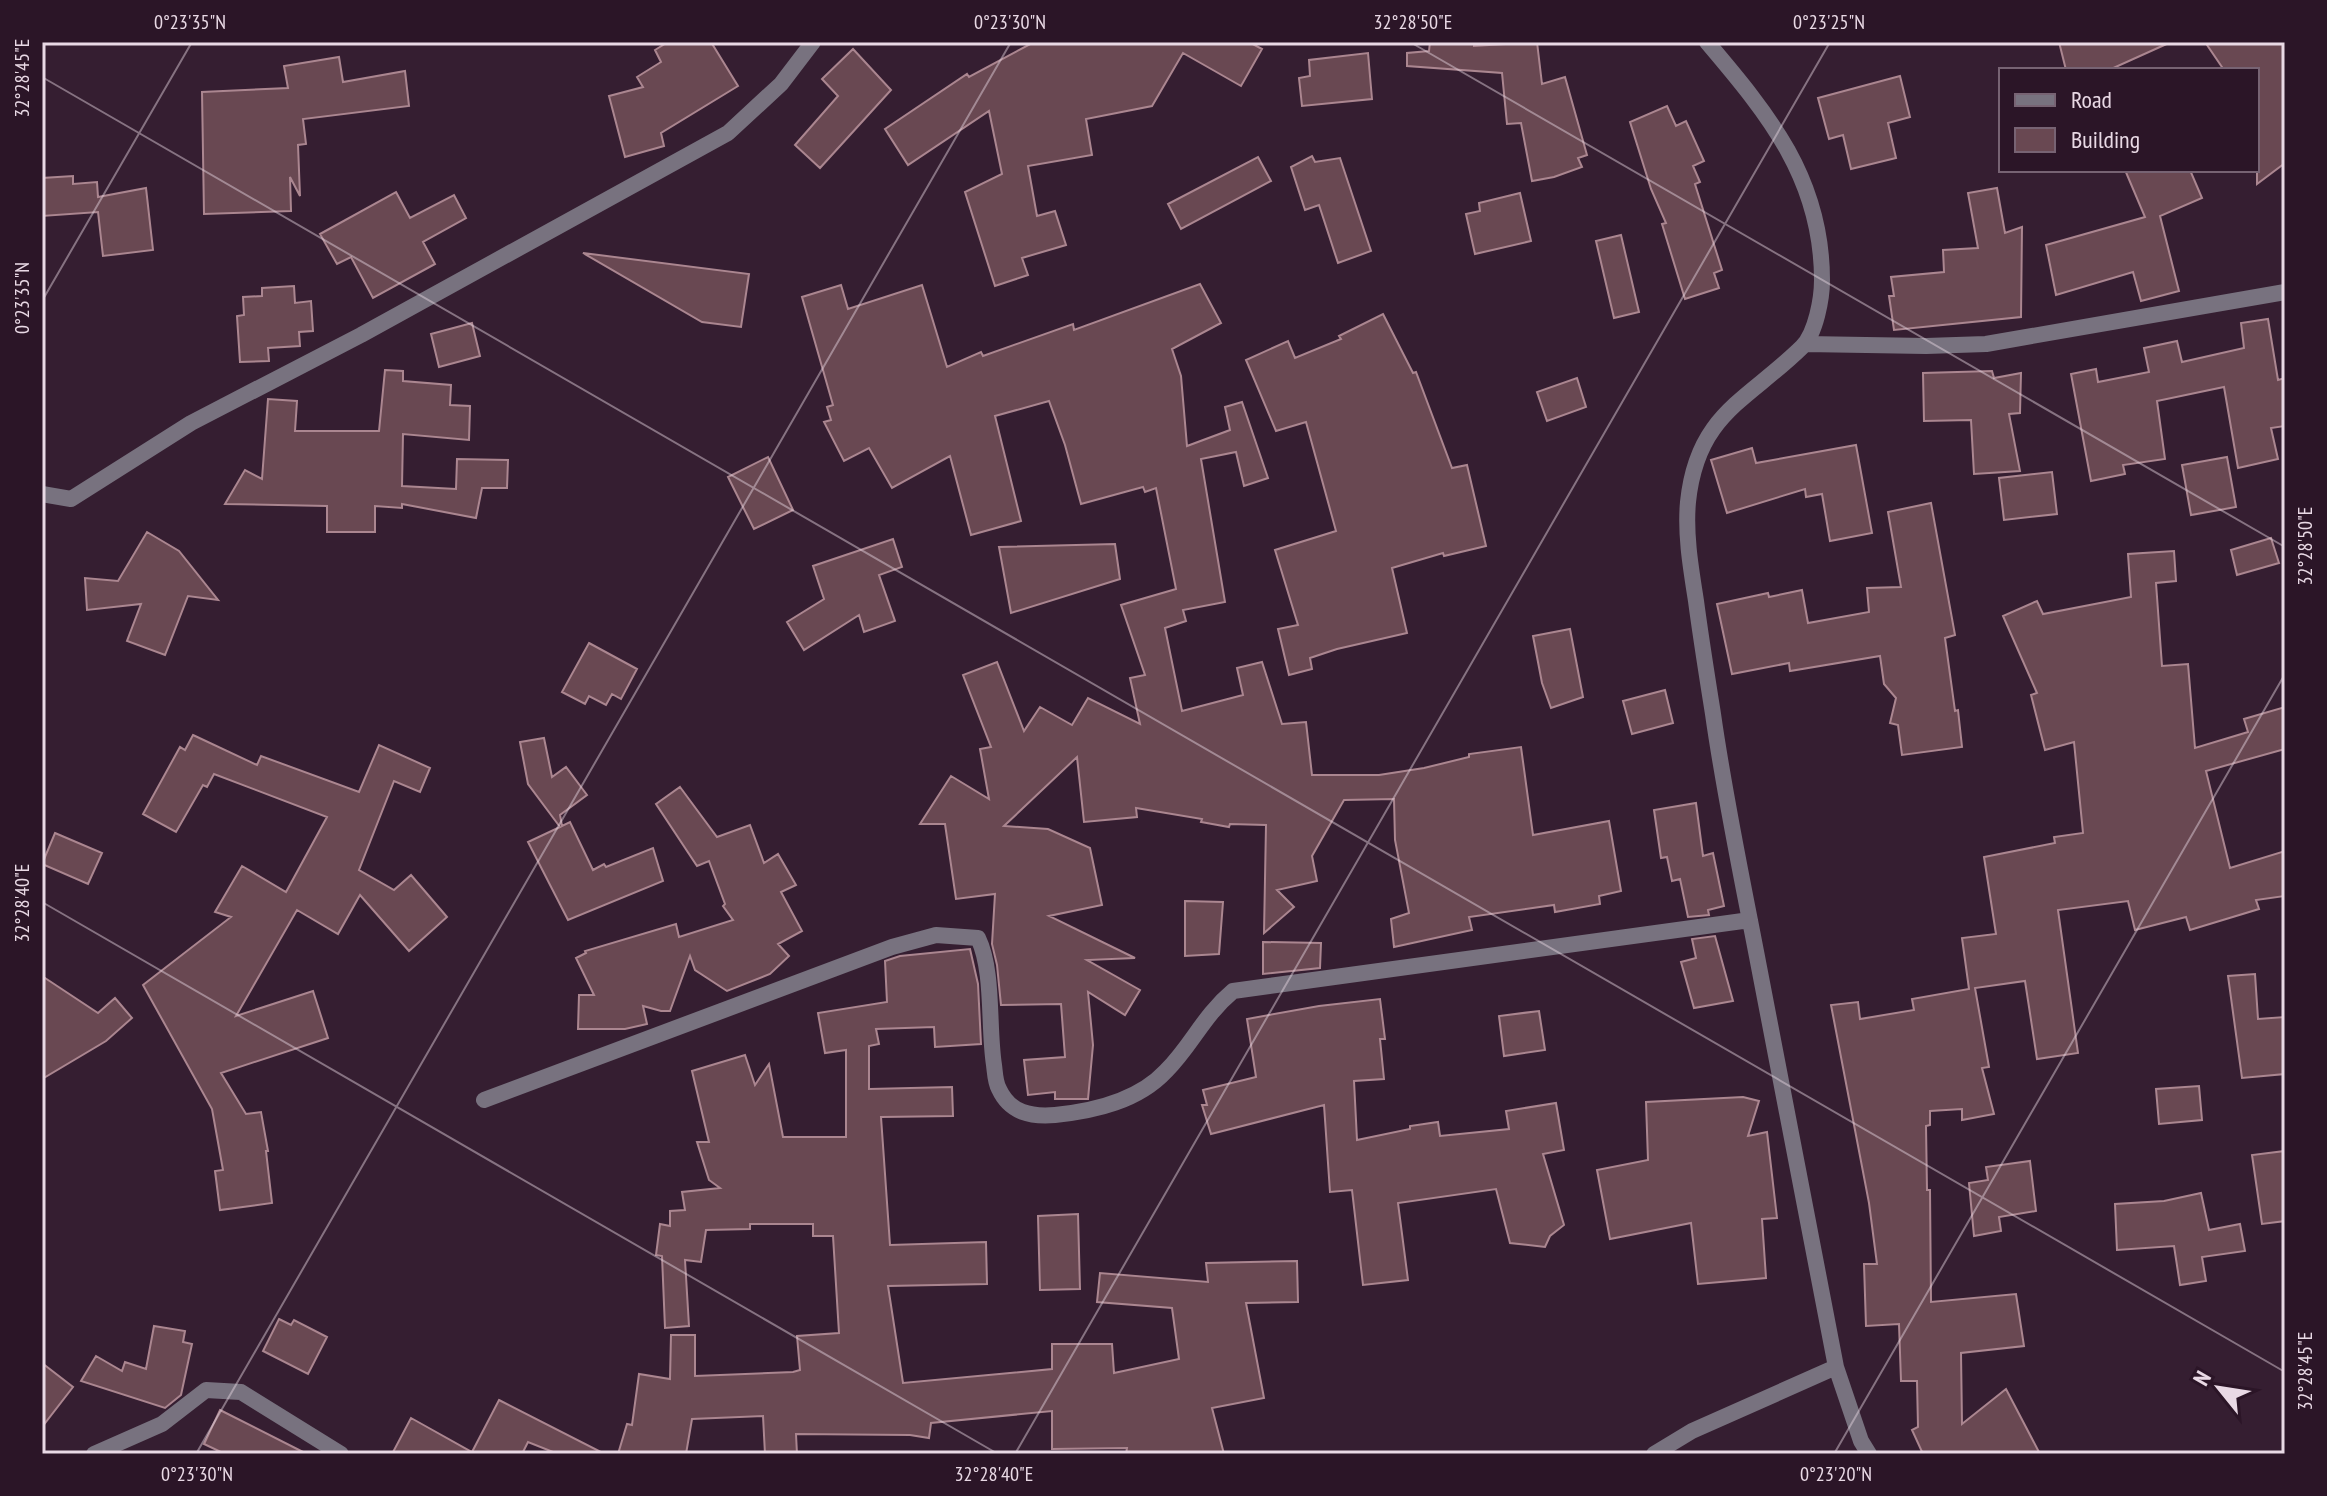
<svg xmlns="http://www.w3.org/2000/svg" width="2327" height="1496" viewBox="0 0 2327 1496" font-family="'PT Sans Narrow',sans-serif">
	<rect width="100%" height="100%" fill="#351e31"/>
	<path fill="#694852" stroke="#ab8690" stroke-width="2" d="M668,42H711L738,86L661,133L664,146L625,157L609,96L643,87L637,77L661,62L655,50Z
		M1034,42H1249L1262,49L1241,86L1183,53L1152,106L1086,119L1092,155L1028,166L1037,216L1055,211L1066,245L1022,258L1028,275L995,286L965,192L1002,174L989,111L908,165L885,129L967,74L969,77Z
		M1430,42H1474V46L1537,42L1542,84L1565,77L1587,155L1578,158L1582,167L1554,177L1532,181L1521,123L1507,124L1502,73L1407,66V53L1429,51Z
		M2059,42H2171L2109,70H2066Z
		M2205,42H2285V163L2257,184V70H2224Z
		M853,49L891,90L820,168L795,145L838,96L822,79Z
		M1368,53L1372,99L1302,106L1299,78L1310,76L1309,60Z
		M339,57L343,82L405,71L409,106L303,119L306,144L298,145L300,196L290,177L291,211L204,214L202,92L288,88L284,66Z
		M1900,76L1910,117L1888,123L1896,158L1851,169L1843,135L1829,139L1818,98Z
		M1667,106L1676,126L1686,121L1704,161L1693,166L1700,182L1695,184L1722,270L1714,273L1719,288L1685,299L1662,224L1666,223L1651,189L1630,122Z
		M1312,156L1315,162L1340,158L1371,251L1338,263L1319,205L1305,210L1291,167Z
		M1258,157L1271,181L1181,229L1168,204Z
		M2125,170H2190L2202,198L2160,216L2179,291L2141,301L2133,272L2056,295L2046,245L2145,217Z
		M73,176V184L97,182L98,197L146,188L153,250L103,256L98,212L42,216V178Z
		M1997,188L2005,233L2022,227L2021,317L1894,330L1889,296H1894L1891,277L1944,272L1943,250L1978,248L1968,193Z
		M396,192L410,218L454,195L466,218L423,242L435,264L373,298L351,257L337,264L320,234Z
		M1520,193L1531,241L1475,254L1466,214L1480,211L1479,203Z
		M1621,235L1639,312L1614,318L1596,241Z
		M583,253L749,274L741,327L702,322Z
		M1200,284L1221,323L1172,349L1181,376L1187,446L1230,430L1225,407L1242,402L1268,478L1244,486L1236,452L1201,459L1225,602L1183,610L1186,621L1165,628L1182,711L1243,695L1237,668L1262,662L1282,724L1306,722L1312,775H1379L1424,768L1469,757V754L1521,747L1533,835L1609,821L1621,891L1599,896L1600,904L1555,912L1554,905L1469,917L1472,930L1394,947L1391,919L1409,913L1395,840L1394,799L1344,800L1312,856L1317,881L1277,890L1294,907L1264,933L1266,825L1230,824L1229,827L1201,822L1202,819L1136,808L1137,817L1084,822L1077,757L1004,826L1048,829L1090,848L1102,905L1049,916L1135,958L1087,960L1140,990L1125,1015L1088,992L1093,1045L1088,1099H1055V1092L1028,1095L1024,1060L1065,1057L1061,1004L1001,1005L997,965L992,944L995,894L956,899L945,824H920L951,776L989,799L980,749L991,747L963,675L997,662L1024,731L1040,707L1072,725L1088,698L1140,724L1130,678L1145,675L1121,605L1176,589L1156,488L1145,492L1143,487L1081,504L1065,445L1049,401L995,416L1021,521L971,535L950,456L892,488L869,448L844,461L824,422L831,420L827,407L833,405L802,297L841,285L848,309L922,285L947,367L981,352L983,356L1073,324L1074,330Z
		M294,286L295,303L311,301L313,331L299,332L300,346L268,348L269,361L240,362L237,316L244,315L243,297L262,296V288Z
		M1383,314L1413,373L1416,372L1452,468L1467,465L1486,546L1444,556L1443,553L1392,568L1407,633L1337,649L1310,658L1312,669L1289,675L1278,629L1298,625L1275,550L1336,531L1306,422L1276,431L1246,360L1288,341L1295,358L1341,339L1339,336Z
		M2268,319L2278,380L2285,378V426L2271,428L2278,459L2238,468L2224,387L2157,401L2165,459L2123,465L2125,474L2091,481L2071,374L2096,369L2098,382L2149,372L2144,348L2177,341L2182,362L2244,348L2241,323Z
		M472,323L480,356L439,367L431,334Z
		M385,370L403,371V381L451,385L450,405L470,406L469,440L403,434L402,486L456,489L457,459L508,460L507,488H482L476,518L402,504V508L375,506V532H327V506L225,504L245,470L262,479L268,399L297,401L295,431H379Z
		M1992,371L1994,378L2021,373L2020,413L2009,414L2020,471L1974,474L1971,420L1924,421L1923,373Z
		M1577,378L1586,407L1547,421L1537,392Z
		M1856,445L1872,533L1830,541L1822,494L1806,497L1805,489L1727,513L1711,460L1752,448L1756,463Z
		M768,457L793,510L754,529L728,477Z
		M2227,457L2236,507L2191,515L2182,465Z
		M2052,472L2057,514L2004,520L1999,478Z
		M1931,503L1955,635L1945,638L1955,711L1958,710L1962,747L1902,755L1898,725L1890,723L1896,698L1884,684L1880,656L1790,671L1789,663L1732,674L1717,604L1768,593L1769,597L1802,590L1808,623L1869,612L1867,588L1901,587L1888,512Z
		M147,532L179,551L218,600L188,596L165,655L127,641L141,604L87,610L85,578L118,581Z
		M2271,538L2279,563L2237,575L2231,550Z
		M893,539L902,567L879,575L895,621L864,632L859,615L804,650L787,622L824,599L813,566Z
		M1115,544L1120,579L1011,613L999,547Z
		M2174,551L2176,581L2156,583L2162,666L2188,664L2195,748L2248,732L2244,719L2285,707V749L2206,771L2230,868L2285,851V896L2256,900L2259,909L2190,930L2186,917L2135,930L2128,901L2058,910L2078,1053L2037,1059L2025,981L1975,988L1989,1067L1982,1068L1994,1114L1962,1120V1109L1930,1111V1125L1926,1126L1927,1190H1930L1931,1302L2016,1294L2024,1346L1961,1353L1962,1424L2006,1389L2040,1454H1923L1912,1430L1918,1427L1917,1381H1901L1899,1324L1866,1326L1864,1264H1877L1869,1203L1831,1005L1858,1002L1860,1019L1914,1010L1912,999L1969,989L1962,938L1996,934L1984,857L2055,843L2054,837L2083,833L2074,742L2045,750L2031,695L2037,693L2003,616L2037,601L2043,614L2131,597L2128,554Z
		M1570,629L1583,697L1551,708L1542,683L1533,636Z
		M589,643L637,669L621,699L612,694L606,705L589,696L585,704L562,692Z
		M1665,690L1673,723L1632,734L1623,701Z
		M193,735L257,765L261,756L359,792L379,745L430,768L420,792L394,781L359,870L394,890L411,875L447,917L409,951L360,895L338,934L297,910L236,1016L313,991L328,1038L221,1073L246,1114L261,1112L268,1151H266L272,1203L220,1210L215,1171L223,1170L212,1109L143,985L231,917L215,912L242,866L286,892L327,817L214,774L207,787L203,785L176,832L143,814L180,747L185,750Z
		M544,738L552,777L566,767L587,795L560,815L562,826L570,822L593,870L604,864L606,867L653,848L663,881L568,920L528,842L560,827L528,784L520,742Z
		M680,787L717,837L750,825L764,863L778,854L796,885L781,892L802,931L778,944L789,956L770,974L727,991L695,970L690,956L670,1011H661L643,1006L647,1024L625,1029H578L579,995H594L576,958L586,953L585,951L676,924L679,937L733,920L723,906L725,904L709,861L697,866L656,804Z
		M1696,803L1703,856L1713,853L1724,906L1708,910L1709,915L1688,917L1680,879L1672,881L1667,857L1661,858L1654,810Z
		M55,833L102,853L88,884L42,864Z
		M1185,901L1223,902L1219,954L1185,956Z
		M1715,936L1733,1001L1694,1008L1681,962L1696,958L1692,939Z
		M1263,942L1321,943L1320,968L1263,974Z
		M970,949L978,984L981,1044L935,1047L934,1027L876,1029L879,1044L869,1046V1089L952,1087L953,1116L881,1117L890,1245L986,1242L987,1284L888,1286L903,1383L1052,1369V1344H1112L1114,1373L1179,1359L1172,1308L1097,1302L1100,1273L1208,1282L1206,1263L1297,1261L1298,1302L1246,1303L1264,1398L1212,1408L1224,1454H1126L1127,1448L1052,1449V1411L931,1423L929,1438L910,1435L796,1434L797,1454H765L763,1416L692,1419L686,1454H618L627,1424L632,1425L639,1374L670,1379L671,1335H695V1376L793,1372L800,1370L797,1336L839,1333L833,1236H813V1224H750V1229L706,1230L701,1262L685,1260L689,1326L665,1328L662,1256L656,1255L660,1224L670,1226V1211L685,1210L682,1192L720,1188L709,1180L697,1142H709L692,1071L745,1055L755,1085L769,1064L783,1137H846V1050L825,1053L818,1013L887,1002L885,961L900,956Z
		M2255,974L2258,1019L2285,1017V1074L2242,1078L2228,976Z
		M42,976L98,1013L115,998L132,1018L106,1041L42,1079Z
		M1380,999L1385,1039H1380L1384,1079L1354,1081L1357,1140L1410,1129V1126L1438,1122L1440,1136L1509,1129L1506,1111L1556,1103L1564,1150L1543,1154L1564,1225L1550,1236L1545,1247L1510,1243L1496,1189L1398,1203L1408,1280L1363,1285L1352,1190L1330,1192L1324,1105L1211,1134L1202,1105H1207L1203,1090L1256,1077L1247,1019L1319,1006Z
		M1539,1011L1545,1050L1504,1056L1499,1016Z
		M2199,1086L2202,1120L2159,1124L2156,1089Z
		M1743,1097L1759,1101L1748,1136L1767,1132L1777,1218L1762,1219L1766,1278L1698,1284L1691,1223L1610,1239L1597,1170L1648,1160L1646,1102Z
		M2285,1151V1221L2262,1224L2252,1155Z
		M2030,1161L2036,1211L1999,1217L2001,1231L1974,1236L1969,1183L1988,1180L1986,1167Z
		M2201,1193L2209,1230L2240,1224L2245,1251L2202,1257L2206,1281L2180,1285L2174,1246L2117,1250L2115,1204L2164,1201Z
		M1078,1214L1080,1289L1040,1290L1038,1216Z
		M279,1319L291,1325L294,1320L327,1337L308,1374L263,1351Z
		M154,1326L185,1331L183,1342L192,1344L181,1395L165,1408L81,1381L96,1356L122,1371L125,1362L146,1369Z
		M42,1363L73,1387L42,1427Z
		M499,1400L601,1452L599,1454H558L528,1442L522,1454H392L411,1418L472,1452Z
		M220,1410L307,1454H225L204,1444Z"/>
	<g fill="none" stroke-linecap="round" stroke-linejoin="round">
		<path stroke="#78727f" stroke-width="16" d="M1707,42C1769,115 1822,179 1822,280C1822,298 1816,333 1802,347C1747,401 1697,414 1688,502C1685,535 1691,569 1696,601C1701,639 1707,676 1713,714C1725,799 1743,883 1759,967C1785,1100 1810,1234 1836,1367L1861,1441L1869,1454
			M1806,344L1926,346L1986,344L2285,292
			M42,494L71,499L191,423L361,335L728,133L781,84L813,42
			M484,1100L892,947L936,935L978,938C994,971 988,1027 994,1065C995,1072 995,1082 999,1089C1010,1113 1031,1117 1055,1115C1095,1111 1138,1101 1166,1071C1192,1045 1203,1016 1233,991L1750,920
			M94,1454L162,1424L206,1390L241,1392L341,1454
			M1654,1454L1692,1431L1836,1367"/>
	</g>
	<path fill="none" stroke="#e9d9e5" stroke-width="2" stroke-opacity="0.45" d="M1410,42L2285,547M42,77L2285,1372M42,301L192,42M42,902L998,1454M196,1454L1011,42M1015,1454L1830,42M1834,1454L2285,674"/>
	<rect width="2327" height="1496" fill="none" stroke="#2b1527" stroke-width="88"/>
	<rect x="1999" y="68" width="260" height="104" fill="#2b1527" stroke="#776373" stroke-width="2"/>
	<rect x="2015" y="94" width="40" height="12" fill="#78727f" stroke="#776373" stroke-width="2"/>
	<text x="2071" y="108" font-size="24" fill="#e9d9e5">Road</text>
	<rect x="2015" y="128" width="40" height="24" fill="#694852" stroke="#776373" stroke-width="2"/>
	<text x="2071" y="148" font-size="24" fill="#e9d9e5">Building</text>
	<g transform="translate(2219 1388) rotate(300)" stroke="#2b1527" stroke-width="6" paint-order="stroke">
	<path d="M0-6L14 30L0 20L-14 30Z" fill="#e9d9e5"/>
	<text y="-12" font-size="22" font-weight="bold" text-anchor="middle" fill="#e9d9e5">N</text>
	</g>
	<rect x="44" y="44" width="2239" height="1408" fill="none" stroke="#e9d9e5" stroke-width="3"/>
	<g font-size="20" text-anchor="middle" fill="#e9d9e5">
		<text x="190" y="29">0°23'35"N</text>
		<text x="1010" y="29">0°23'30"N</text>
		<text x="1413" y="29">32°28'50"E</text>
		<text x="1829" y="29">0°23'25"N</text>
		<text transform="translate(22 78) rotate(-90)" y="7">32°28'45"E</text>
		<text transform="translate(22 298) rotate(-90)" y="7">0°23'35"N</text>
		<text transform="translate(2305 546) rotate(-90)" y="7">32°28'50"E</text>
		<text transform="translate(22 903) rotate(-90)" y="7">32°28'40"E</text>
		<text transform="translate(2305 1371) rotate(-90)" y="7">32°28'45"E</text>
		<text x="197" y="1481">0°23'30"N</text>
		<text x="994" y="1481">32°28'40"E</text>
		<text x="1836" y="1481">0°23'20"N</text>
	</g>
</svg>
